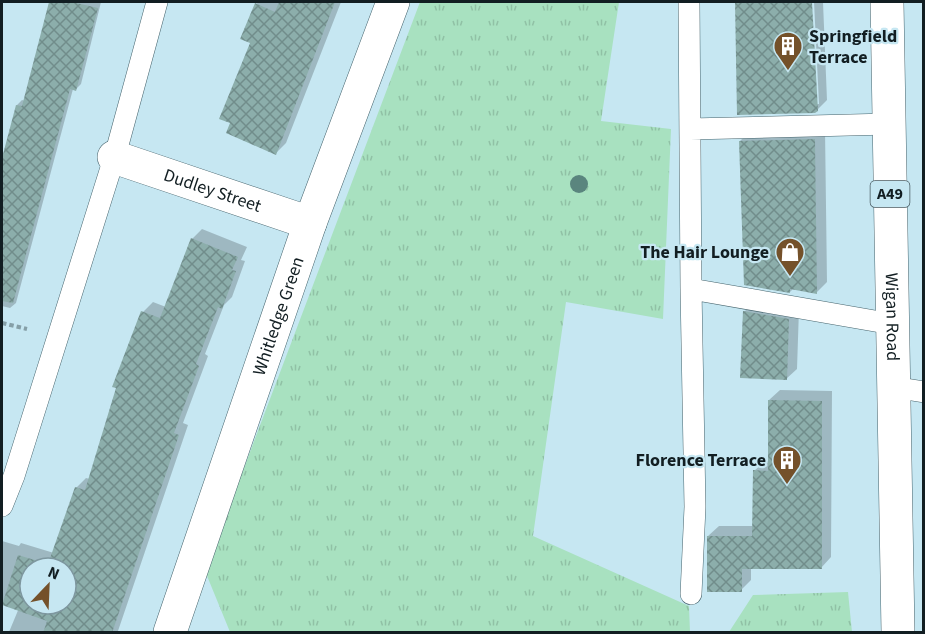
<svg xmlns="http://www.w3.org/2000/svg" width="925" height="634" viewBox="0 0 925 634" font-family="'Source Sans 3',sans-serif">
	<defs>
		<pattern id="grass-tufts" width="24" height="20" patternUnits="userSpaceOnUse" patternTransform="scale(1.5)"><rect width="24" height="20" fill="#a8e1c0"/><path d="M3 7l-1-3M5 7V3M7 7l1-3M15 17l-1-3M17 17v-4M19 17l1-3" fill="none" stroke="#90c1a5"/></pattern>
		<pattern id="building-cross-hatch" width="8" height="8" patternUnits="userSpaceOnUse" patternTransform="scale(1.5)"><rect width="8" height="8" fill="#8caeab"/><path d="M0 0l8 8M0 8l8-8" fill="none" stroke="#718d8b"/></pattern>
	</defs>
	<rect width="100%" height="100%" fill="#c6e7f2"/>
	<path fill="url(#grass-tufts)" d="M420,2H619L601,121L671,129L663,319L566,302L533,536L689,606L690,632H230L205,571Z
		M848,592L852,632H729L753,595Z"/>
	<path fill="#0003" fill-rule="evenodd" d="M51,2H101L81,84L76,89H73L16,303L10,308L2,306V163L17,105L22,100L25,101Z
		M259,2H341L286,143L276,153L252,42L256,4Z
		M736,2H811L816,104H819L814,2H823L827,100L817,110L739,114Z
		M825,129L827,282L817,292L794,288L790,292L740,141L750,131Z
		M202,229L247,247L241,260L245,261L232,297L224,305L205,354L208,356L183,423L188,425L118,631L121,632H9L19,608L2,604V541L19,546L21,543L54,553L76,488L86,478L90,479L143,312L153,302L166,307L192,239ZM30,568H66V604H30Z
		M755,301L799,309L797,369L786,379L744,312Z
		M780,390L832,391L831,557L821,568L751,567V580L741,590L708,536L719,526H754V471L765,461H769V400Z"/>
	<path fill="url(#building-cross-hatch)" fill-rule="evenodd" d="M49,2H72L98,8L76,91L70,89L13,303L2,301V158L16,105L22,106Z
		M279,2H335L276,155L226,133L230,123L219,119L250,43L240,39L255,3L275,12Z
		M735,2H812L818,111L815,113L737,115Z
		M815,139L817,294L790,289V293L744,285L739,141Z
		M191,238L238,257L232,270L236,271L222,309L218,307L196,364L199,366L174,433L179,435L112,633H43L47,621L2,605L18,555L48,564L75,487L85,490L116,388L112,387L141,311L160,318ZM30,568H66V604H30Z
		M743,311L789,319L787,380L740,378Z
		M768,400L822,401V569H742V592H707V536H752L753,470L768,471Z"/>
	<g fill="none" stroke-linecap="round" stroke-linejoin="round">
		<g stroke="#46646d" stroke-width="22">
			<path id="lane" d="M689,2L691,289L892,324
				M690,129L889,124
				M691,289L695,507L691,594
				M893,387L924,392
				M2,506L14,476L116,152L157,2"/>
		</g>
		<g stroke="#46646d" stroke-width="34">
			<g id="street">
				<path id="s1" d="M114,157L310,223"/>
				<path id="s2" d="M170,632L310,223L393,2"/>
			</g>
		</g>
		<g stroke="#46646d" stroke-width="34">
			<g id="primary">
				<path id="s3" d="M887,2L898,632"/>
			</g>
		</g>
		<path stroke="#859fa7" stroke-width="4" stroke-dasharray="4.5 3" stroke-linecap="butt" d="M2,323L27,329"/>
		<use href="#lane" stroke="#fff" stroke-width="21"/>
		<use href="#street" stroke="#fff" stroke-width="33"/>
		<use href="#primary" stroke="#fff" stroke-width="33"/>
	</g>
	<circle fill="#5a857e" cx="579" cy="184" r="9"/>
	<defs>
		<g id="building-pin" transform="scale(1.5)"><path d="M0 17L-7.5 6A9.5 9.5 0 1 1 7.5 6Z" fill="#74512a" stroke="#c6e7f2"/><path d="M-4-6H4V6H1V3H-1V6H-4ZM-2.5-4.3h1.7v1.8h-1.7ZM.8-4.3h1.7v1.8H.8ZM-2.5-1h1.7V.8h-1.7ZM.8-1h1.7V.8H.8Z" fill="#fff"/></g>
		<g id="shop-pin" transform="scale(1.5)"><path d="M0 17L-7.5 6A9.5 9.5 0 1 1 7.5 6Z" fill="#74512a" stroke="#c6e7f2"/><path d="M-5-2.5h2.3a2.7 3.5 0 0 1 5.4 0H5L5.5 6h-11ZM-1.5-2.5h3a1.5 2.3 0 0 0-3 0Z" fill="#fff"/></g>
	</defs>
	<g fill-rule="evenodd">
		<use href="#building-pin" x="788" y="46"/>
		<use href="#shop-pin" x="790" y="252"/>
		<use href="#building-pin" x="787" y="460"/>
	</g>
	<g text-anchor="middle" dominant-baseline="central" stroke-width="4.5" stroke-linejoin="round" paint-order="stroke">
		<rect fill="#c6e7f2" stroke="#485a60" stroke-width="1.5" x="870.5" y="181" width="39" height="26" rx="4.5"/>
		<g font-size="16" font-weight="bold" fill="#121e22">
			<text x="890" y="194">A49</text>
		</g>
		<g font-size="18" font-weight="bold" fill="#121e22" stroke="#c6e7f2" text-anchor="end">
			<text x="809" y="36" text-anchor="start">Springfield<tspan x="809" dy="21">Terrace</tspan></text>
			<text x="769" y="252">The Hair Lounge</text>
			<text x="766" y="460">Florence Terrace</text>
		</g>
		<g font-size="18" fill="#121e22" stroke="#c6e7f2">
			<text stroke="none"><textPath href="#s1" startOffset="104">Dudley Street</textPath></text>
			<text stroke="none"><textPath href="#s2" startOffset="334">Whitledge Green</textPath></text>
			<text stroke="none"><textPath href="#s3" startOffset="315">Wigan Road</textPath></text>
		</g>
	</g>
	<rect width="925" height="634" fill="none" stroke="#121e22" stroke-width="6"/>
	<g transform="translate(48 586) rotate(23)"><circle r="28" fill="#c6e7f2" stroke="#7e979f" stroke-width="1.5"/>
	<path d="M0-4.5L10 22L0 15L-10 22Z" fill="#74512a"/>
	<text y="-9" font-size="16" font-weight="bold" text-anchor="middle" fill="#121e22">N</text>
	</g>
</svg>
